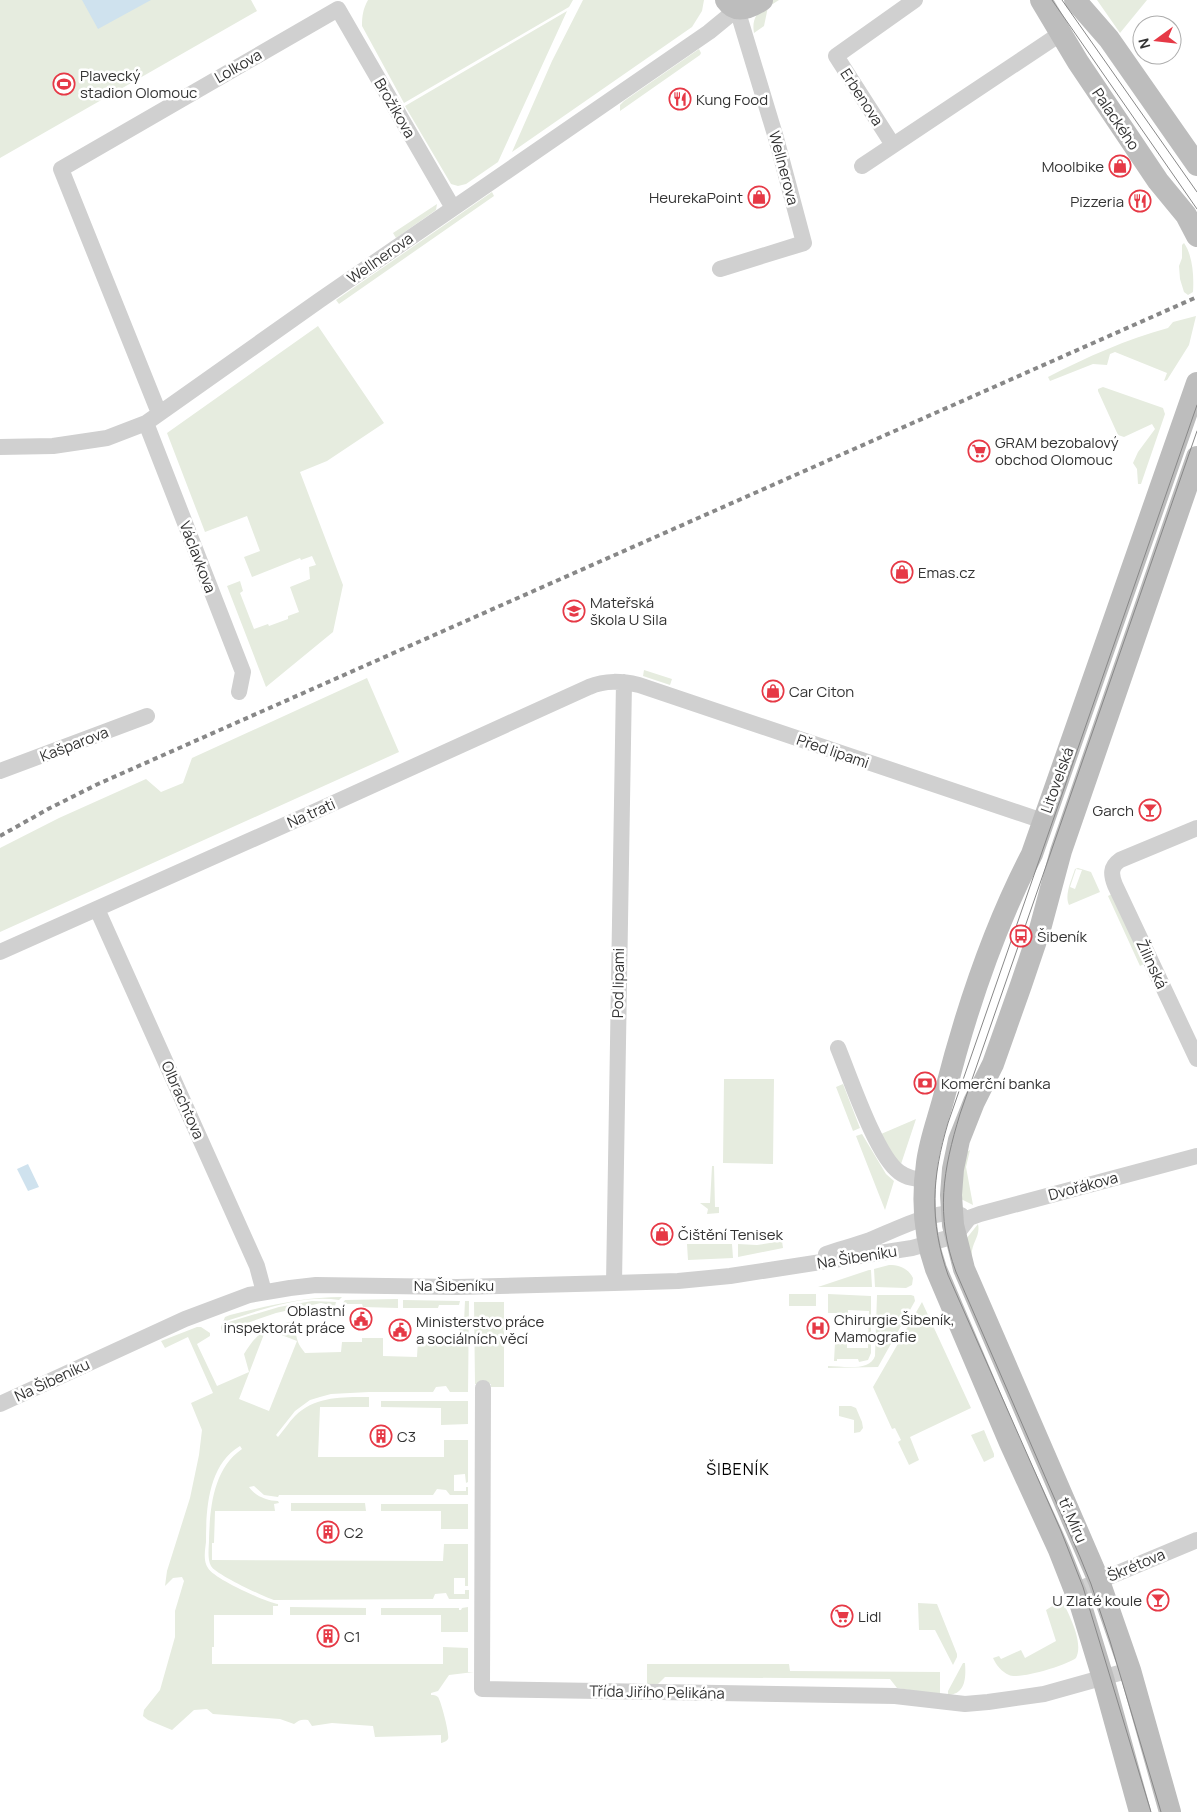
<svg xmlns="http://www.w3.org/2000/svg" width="1197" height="1812" viewBox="0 0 1197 1812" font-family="Manrope,sans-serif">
	<rect width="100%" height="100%" fill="#fff"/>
	<path fill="#e6ecdf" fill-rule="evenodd" d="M0,0H251L257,11L0,158Z
		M368,0H573L569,7L404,103L362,26C362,16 363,9 368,0Z
		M583,0H704L702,11L692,27L512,152L552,61Z
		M772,0H779L768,7L764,26L754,33C751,16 760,10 772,0Z
		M1097,0H1147L1120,33Z
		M567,11L498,162L466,184L458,186L451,184L405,106Z
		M699,49L701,53L700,55L620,111V105L624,101Z
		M492,192L494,196L339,304L336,300Z
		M437,204L436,210L396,238L393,233Z
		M1184,243C1193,256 1194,277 1193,292L1188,295L1184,292L1180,279L1179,266L1182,258V245Z
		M1196,316L1189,345L1167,380L1164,381L1167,373L1115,352L1110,354L1107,365L1093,364L1050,381L1048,377C1087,357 1127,339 1168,328L1173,322Z
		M318,326L384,423L327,461L300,472L343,585L333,632L266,687L227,586L240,581L243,591L240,593L254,629L268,624L269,626L288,619V616L299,612L290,587L310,579L309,567L316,565L312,556L301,560L300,558L252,577L244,557L260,551L247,516L205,532L167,433Z
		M1103,387L1163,408L1165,414L1141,484H1138L1137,469L1133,463L1138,452L1155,429L1152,424L1124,437L1118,435L1098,391V389Z
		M644,670L672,679L670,685L643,676Z
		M367,678L399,752L0,932V848L59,818L146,779L161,792L183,783L192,758Z
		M1078,868L1091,872L1100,892L1069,905C1064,895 1072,879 1075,869ZM1076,869L1082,870L1075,889L1070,887Z
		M1112,894L1144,964L1140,966L1108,896Z
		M724,1079H774L773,1164L723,1163Z
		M843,1084L860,1128L853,1131L836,1087Z
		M916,1119L901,1164L896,1160L881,1134Z
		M862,1134L886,1174L894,1181L885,1210L856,1136Z
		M970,1150L966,1167L973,1205L961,1199L963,1154Z
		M712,1166H714L715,1207H719V1213L707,1214L708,1209L700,1203H710Z
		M978,1224C981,1237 970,1244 972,1257L966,1239Z
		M782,1241L783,1248L738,1257V1244L757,1245Z
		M687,1244H732L733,1258L688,1260Z
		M889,1265C899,1265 908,1268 913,1278L912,1285L906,1288L875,1287L874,1269Z
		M869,1270H871L872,1287H818Z
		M789,1294H816V1306H789Z
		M828,1294L871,1296V1353L868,1360L859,1362L858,1359H837V1361H834L835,1343L847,1344V1348H868L869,1311L848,1310V1313H828Z
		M877,1295H911L914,1296L915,1301L878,1367L828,1368V1366C842,1366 870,1372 875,1356Z
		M342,1297L339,1300C302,1294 258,1311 223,1322L225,1317L230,1315C267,1306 303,1297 342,1297Z
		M398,1299V1308L363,1307L362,1304H342L345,1300Z
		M403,1300L460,1301L459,1305H439L438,1308H403Z
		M312,1301L336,1302L335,1306L321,1303L276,1313L250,1322L230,1335L223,1334L221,1328L222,1324L279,1307Z
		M465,1301H469L468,1392H450L446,1386L436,1387L433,1392H369L331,1394L320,1397L310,1400L295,1411L276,1435L278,1437C284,1430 289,1422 295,1416C315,1396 343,1397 369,1397V1407H320L318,1457H444V1440H468V1482L466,1483L465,1474L454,1475V1491H466V1487H468V1495H450L446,1490L437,1489L433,1495H279L278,1497L264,1495L254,1486L249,1487C255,1496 267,1501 278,1501L279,1503L274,1504L275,1511H215L214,1543H212V1560L443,1561L444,1544H468V1586H465V1578H454V1594H465V1590H469V1599H449L446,1593L435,1594L433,1599L274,1600C264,1597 215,1574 211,1566C207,1559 209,1547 209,1539C210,1508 213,1469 242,1449L240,1446C208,1465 206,1509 206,1542C205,1550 203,1561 208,1568C214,1579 266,1602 278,1604V1606H273V1615H214V1647H212V1664H443V1647L468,1648V1672H474L449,1675L438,1691L431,1693V1695C434,1695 435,1695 438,1697C441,1701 450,1735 448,1739C446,1742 444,1742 441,1743V1735L375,1737L373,1726L332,1723L312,1726L308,1720C301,1719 299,1720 294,1724L280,1719L213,1714L207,1709L194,1710L172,1730L148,1720L143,1716L144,1710L160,1690L175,1637V1611L184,1581L182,1577L173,1578L165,1586L167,1571L190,1498L199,1455L202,1430L191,1403L213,1393L188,1337L165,1348L161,1341L197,1327H201L210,1333V1336L197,1344L217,1386L249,1372L244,1354C256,1334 266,1327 289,1322C297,1328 295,1334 298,1342C299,1345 302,1349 305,1353L341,1352L342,1342H362V1338H383V1356L417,1357L418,1339H438L439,1343H459V1322H464ZM266,1329L297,1341L269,1411L239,1399Z
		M474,1302H504V1387H491V1384H475Z
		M922,1302L971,1408L910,1437L919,1460L909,1465L898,1442L901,1440L895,1428L892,1429L873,1387Z
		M381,1401H468V1424L441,1425V1408L381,1407Z
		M839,1406H851L856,1408L862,1422L863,1428L860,1432L854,1433V1420L839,1416Z
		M984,1430L994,1454V1457L984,1462L971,1435Z
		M291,1503H365L366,1511H291Z
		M381,1504H468V1529H441V1511H381Z
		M1062,1600C1069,1615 1084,1642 1076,1658C1067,1665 1019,1680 1009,1675C1002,1672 996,1665 993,1658L999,1656L1001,1659L1021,1650L1025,1658L1056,1641L1046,1610Z
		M918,1603L937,1604L957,1654V1657L953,1665L935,1630H919Z
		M290,1607L366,1608V1615H290Z
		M468,1607V1632H441V1615H381V1608H459V1610H461L462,1608Z
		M963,1663H965C966,1677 966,1694 948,1695V1691Z
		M647,1664H789L790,1671L940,1672V1695L897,1688L890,1679L665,1677L657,1685H647Z"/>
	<path fill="#cfe2ee" d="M82,0H151L98,29Z
		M28,1164L39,1187L28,1191L17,1169Z"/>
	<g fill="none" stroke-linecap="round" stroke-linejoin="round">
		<path stroke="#d0d0d0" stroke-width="16" d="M893,145L836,56L915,0
			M862,166L1060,34
			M159,413L61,169L338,9L453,208
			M146,423L243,672L239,692
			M0,447L53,446L107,438L146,423L320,300L709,32L737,9L776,138L804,243L720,269
			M0,771L147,716
			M1197,828L1120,860C1110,867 1111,875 1115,885L1197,1059
			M97,909L257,1266L264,1292
			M0,952L305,816L589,687C606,680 621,681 639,685L1043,821
			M838,1048C850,1077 876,1155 899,1172C907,1178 916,1179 925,1180
			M826,1254C841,1249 856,1245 870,1240C893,1231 938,1207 961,1215
			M614,1283L624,682
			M483,1388L482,1689L895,1696L965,1704L988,1702L1044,1694L1130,1670
			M0,1404L185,1319L249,1295L290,1288L316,1285L457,1287L614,1283L678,1281L730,1276L912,1248L955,1236L969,1218L980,1214L1197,1156
			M1075,1591L1197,1540"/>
		<path stroke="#bdbdbd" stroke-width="22" d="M726,0C736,14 750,8 762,0
			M1041,0L1078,62L1158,181L1186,215L1197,236
			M1075,0L1109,39L1197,165
			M1140,1812L1103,1678L1081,1606L1059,1550L1010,1443L936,1269C924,1235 922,1199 927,1163C930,1139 939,1117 945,1093C965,1014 994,927 1032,854L1197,383
			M1170,1812L1130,1670L1099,1581L964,1269L953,1225L951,1195L953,1169L959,1140L974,1102L993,1064L1021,985L1040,929L1061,851L1197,457"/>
		<path stroke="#888" stroke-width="1" d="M1052,0L1197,209
			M1062,0L1197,192
			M1151,1812L1083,1587L1061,1531L948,1275C929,1220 932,1177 948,1123L1197,405
			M1161,1812L1110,1641L1091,1584L1080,1557L956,1272C935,1215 943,1170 960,1114L1197,431"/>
		<path stroke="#888" stroke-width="4" stroke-dasharray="5 4" stroke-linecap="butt" d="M0,836L50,808L98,784L1197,297"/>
	</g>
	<defs>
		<g id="stadium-ring" transform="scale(1.125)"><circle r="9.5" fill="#fff" stroke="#e63946" stroke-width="1.5"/><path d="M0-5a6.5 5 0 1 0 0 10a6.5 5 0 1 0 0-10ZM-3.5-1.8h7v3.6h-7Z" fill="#e63946"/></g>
		<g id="restaurant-ring" transform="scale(1.125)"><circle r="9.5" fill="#fff" stroke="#e63946" stroke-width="1.5"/><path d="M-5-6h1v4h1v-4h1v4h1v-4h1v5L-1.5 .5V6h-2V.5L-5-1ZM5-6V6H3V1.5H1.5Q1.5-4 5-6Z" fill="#e63946"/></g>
		<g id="shop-ring" transform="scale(1.125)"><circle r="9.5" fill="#fff" stroke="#e63946" stroke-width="1.5"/><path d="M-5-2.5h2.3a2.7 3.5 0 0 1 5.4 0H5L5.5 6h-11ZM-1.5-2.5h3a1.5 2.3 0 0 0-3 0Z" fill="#e63946"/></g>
		<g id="supermarket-ring" transform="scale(1.125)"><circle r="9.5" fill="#fff" stroke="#e63946" stroke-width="1.5"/><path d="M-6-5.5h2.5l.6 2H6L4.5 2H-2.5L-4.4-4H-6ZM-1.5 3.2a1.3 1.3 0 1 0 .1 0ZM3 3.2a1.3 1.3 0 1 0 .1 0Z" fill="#e63946"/></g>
		<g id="school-ring" transform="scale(1.125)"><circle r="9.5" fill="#fff" stroke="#e63946" stroke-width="1.5"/><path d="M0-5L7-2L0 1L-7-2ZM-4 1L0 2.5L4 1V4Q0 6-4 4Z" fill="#e63946"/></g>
		<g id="bar-ring" transform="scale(1.125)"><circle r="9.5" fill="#fff" stroke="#e63946" stroke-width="1.5"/><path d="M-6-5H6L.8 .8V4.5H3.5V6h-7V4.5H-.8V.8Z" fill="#e63946"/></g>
		<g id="bus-ring" transform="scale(1.125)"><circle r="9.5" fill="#fff" stroke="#e63946" stroke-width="1.5"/><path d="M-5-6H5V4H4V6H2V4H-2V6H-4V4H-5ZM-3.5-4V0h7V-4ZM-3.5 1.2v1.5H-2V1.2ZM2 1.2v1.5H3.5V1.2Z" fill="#e63946"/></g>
		<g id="bank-ring" transform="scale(1.125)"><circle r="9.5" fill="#fff" stroke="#e63946" stroke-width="1.5"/><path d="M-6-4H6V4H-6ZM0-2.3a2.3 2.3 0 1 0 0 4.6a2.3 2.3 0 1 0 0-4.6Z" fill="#e63946"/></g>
		<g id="civic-ring" transform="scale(1.125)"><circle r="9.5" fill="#fff" stroke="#e63946" stroke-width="1.5"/><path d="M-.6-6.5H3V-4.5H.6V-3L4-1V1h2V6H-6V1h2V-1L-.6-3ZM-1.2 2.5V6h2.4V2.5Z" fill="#e63946"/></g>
		<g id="hospital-ring" transform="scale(1.125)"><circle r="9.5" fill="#fff" stroke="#e63946" stroke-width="1.5"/><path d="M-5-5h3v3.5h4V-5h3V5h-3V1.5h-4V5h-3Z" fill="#e63946"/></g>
		<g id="building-ring" transform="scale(1.125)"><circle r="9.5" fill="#fff" stroke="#e63946" stroke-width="1.5"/><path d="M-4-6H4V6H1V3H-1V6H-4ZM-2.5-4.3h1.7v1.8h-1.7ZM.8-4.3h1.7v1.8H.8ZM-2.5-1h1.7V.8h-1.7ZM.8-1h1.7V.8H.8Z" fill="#e63946"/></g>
	</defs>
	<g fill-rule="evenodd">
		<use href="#stadium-ring" x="64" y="84"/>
		<use href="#restaurant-ring" x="680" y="99"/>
		<use href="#shop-ring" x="1120" y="166"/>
		<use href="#shop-ring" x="759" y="197"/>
		<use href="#restaurant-ring" x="1140" y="201"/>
		<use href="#supermarket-ring" x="979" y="451"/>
		<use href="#shop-ring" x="902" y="572"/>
		<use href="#school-ring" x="574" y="611"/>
		<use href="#shop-ring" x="773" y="691"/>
		<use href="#bar-ring" x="1150" y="810"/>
		<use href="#bus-ring" x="1021" y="936"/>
		<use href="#bank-ring" x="925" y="1083"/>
		<use href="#shop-ring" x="662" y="1234"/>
		<use href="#civic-ring" x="361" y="1319"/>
		<use href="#hospital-ring" x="818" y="1328"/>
		<use href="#civic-ring" x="400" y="1330"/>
		<use href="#building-ring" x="381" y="1436"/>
		<use href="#building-ring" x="328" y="1532"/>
		<use href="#bar-ring" x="1158" y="1600"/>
		<use href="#supermarket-ring" x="842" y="1616"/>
		<use href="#building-ring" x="328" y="1636"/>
	</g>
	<g text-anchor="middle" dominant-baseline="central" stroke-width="5" stroke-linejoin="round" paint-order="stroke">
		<g font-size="15" fill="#333" stroke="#fff">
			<text transform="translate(238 66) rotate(-30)">Lolkova</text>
			<text transform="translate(862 97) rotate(57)">Erbenova</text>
			<text transform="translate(395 108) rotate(60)">Brožíkova</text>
			<text transform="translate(1116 119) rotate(56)">Palackého</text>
			<text transform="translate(784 168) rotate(75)">Wellnerova</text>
			<text transform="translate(380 258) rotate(-35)">Wellnerova</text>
			<text transform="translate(198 557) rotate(69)">Václavkova</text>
			<text transform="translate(74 744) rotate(-21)">Kašparova</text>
			<text transform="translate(833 751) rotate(19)">Před lipami</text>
			<text transform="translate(1057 780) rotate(-70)">Litovelská</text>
			<text transform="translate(311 813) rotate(-24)">Na trati</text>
			<text transform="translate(1152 964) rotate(65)">Žilinská</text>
			<text transform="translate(618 983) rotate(-89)">Pod lipami</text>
			<text transform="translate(183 1100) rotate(66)">Olbrachtova</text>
			<text transform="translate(1083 1186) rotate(-15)">Dvořákova</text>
			<text transform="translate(857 1257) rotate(-9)">Na Šibeníku</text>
			<text x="454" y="1285">Na Šibeníku</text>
			<text transform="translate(52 1380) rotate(-25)">Na Šibeníku</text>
			<text transform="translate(1073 1520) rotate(66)">tř. Míru</text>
			<text transform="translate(1136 1565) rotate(-23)">Škrétova</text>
			<text transform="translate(657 1692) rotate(1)">Třída Jiřího Pelikána</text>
		</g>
		<g font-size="15" fill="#333" stroke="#fff" text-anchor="start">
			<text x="80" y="75">Plavecký<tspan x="80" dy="17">stadion Olomouc</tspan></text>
			<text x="696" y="99">Kung Food</text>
			<text x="1104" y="166" text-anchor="end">Moolbike</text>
			<text x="743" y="197" text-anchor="end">HeurekaPoint</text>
			<text x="1124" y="201" text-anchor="end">Pizzeria</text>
			<text x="995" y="442">GRAM bezobalový<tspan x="995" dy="17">obchod Olomouc</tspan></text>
			<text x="918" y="572">Emas.cz</text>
			<text x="590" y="602">Mateřská<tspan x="590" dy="17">škola U Sila</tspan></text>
			<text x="789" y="691">Car Citon</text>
			<text x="1134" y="810" text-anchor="end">Garch</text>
			<text x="1037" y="936">Šibeník</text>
			<text x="941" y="1083">Komerční banka</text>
			<text x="678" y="1234">Čištění Tenisek</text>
			<text x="345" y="1310" text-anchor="end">Oblastní<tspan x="345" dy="17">inspektorát práce</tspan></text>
			<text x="834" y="1319">Chirurgie Šibeník,<tspan x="834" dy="17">Mamografie</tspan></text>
			<text x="416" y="1321">Ministerstvo práce<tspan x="416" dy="17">a sociálních věcí</tspan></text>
			<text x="397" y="1436">C3</text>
			<text x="344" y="1532">C2</text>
			<text x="1142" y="1600" text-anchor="end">U Zlaté koule</text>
			<text x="858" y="1616">Lidl</text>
			<text x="344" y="1636">C1</text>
		</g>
		<g font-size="16" letter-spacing="1" fill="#000" stroke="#fff">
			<text x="738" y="1469">ŠIBENÍK</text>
		</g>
	</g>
	<g transform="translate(1157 40) rotate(255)"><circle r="24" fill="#ffffff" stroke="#adadad"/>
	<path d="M0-4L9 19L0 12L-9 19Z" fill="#e63946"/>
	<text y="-8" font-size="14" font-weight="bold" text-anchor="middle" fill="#333333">N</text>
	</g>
</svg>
